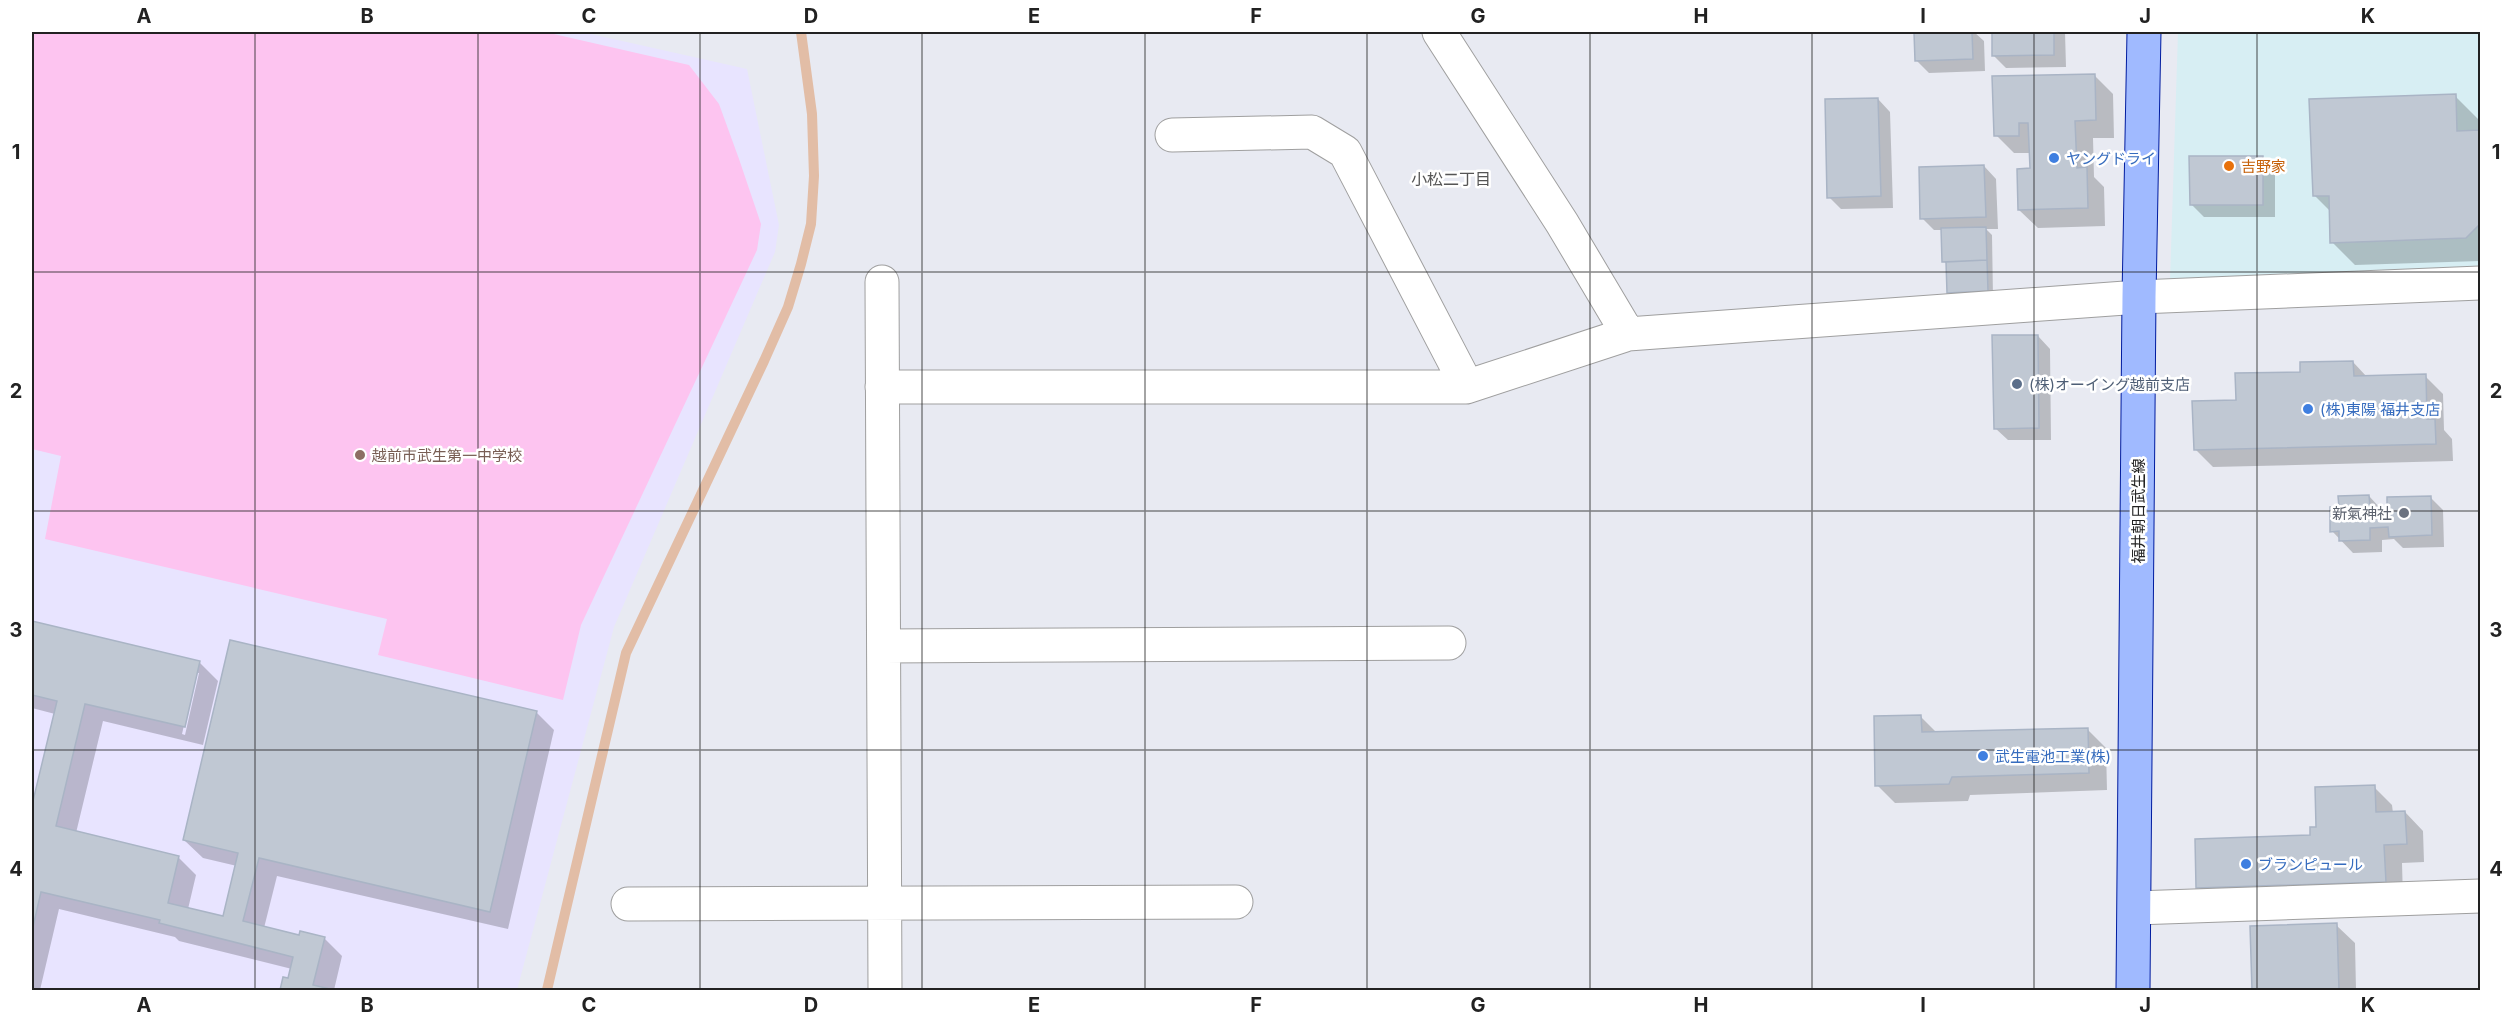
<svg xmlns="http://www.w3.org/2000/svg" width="2512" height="1022" viewBox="0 0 2512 1022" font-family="Inter,'Noto Sans JP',sans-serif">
	<rect width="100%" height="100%" fill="#e8eaf2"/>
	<path fill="#d7eef3" d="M2178,32H2480V270L2170,281Z"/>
	<path fill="#e8e4ff" d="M32,32H582L747,69L779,225L775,252L614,627L517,990H32Z"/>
	<path fill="#fdc4f0" d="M33,32H545L689,65L719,104L739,159L761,224L757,250L581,625L563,700L378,655L387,619L45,539L61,456L32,449Z"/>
	<path fill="#0003" fill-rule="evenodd" d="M1915,32H1974L1984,41L1985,71L1929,73L1916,60Z
		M1993,32H2065L2066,67L2006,68L1994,56Z
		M2094,75L2113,94L2114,138H2093L2094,177L2104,187L2105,226L2038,228L2019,210L2031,170V153H2014L1996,135Z
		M2455,96L2478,119L2480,131V261L2355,265L2332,242L2331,212L2314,195Z
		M1878,99L1890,112L1893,208L1841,209L1829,197Z
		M2263,157L2275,170V217H2204L2192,205Z
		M1984,166L1996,179L1998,229H1986L1992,235L1993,297L1954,298L1948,292V265L1944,261L1943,230H1934L1922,218Z
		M2038,336L2050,349L2051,440H2008L1995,428Z
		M2353,362L2367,377L2425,376L2443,394L2444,430L2452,439L2453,461L2213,467L2195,449L2237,402L2301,373Z
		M2369,496L2381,509L2389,510L2430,497L2443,510L2444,547L2403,548L2394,539L2382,540V552L2353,553L2332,531L2340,508Z
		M32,623L199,662L218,681L203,745L103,721L76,833L178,857L196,875L188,909L224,918L237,866L203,858L184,840L536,712L554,730L508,929L277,876L264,928L300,937L324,938L342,956L334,990H281L284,979L289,980L292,969L179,941L175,937L59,909L40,990H32V811L55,714L32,708ZM196,673H199L185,735L182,734Z
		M1921,717L1938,734L2087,729L2106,748L2107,790L1970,795L1968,801L1895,803L1877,785Z
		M2374,787L2392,805L2393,813L2405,812L2423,831L2424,862L2402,863L2403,899L2216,905L2198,887L2312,837L2318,828Z
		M2336,925L2355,943L2356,990H2253L2252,927Z"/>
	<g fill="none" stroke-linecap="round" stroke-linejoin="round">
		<path stroke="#e2bda6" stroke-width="10" d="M547,990L626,653L764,361L788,307L801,264L811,224L814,176L812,114L801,32"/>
	</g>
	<path fill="#c0c8d3" stroke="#a9b4c5" stroke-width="1.5" d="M1914,32H1972L1973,59L1915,61Z
		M1992,32H2054V55L1992,56Z
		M2095,74L2096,120L2075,121L2077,168L2087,167L2088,208L2018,210L2017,169L2030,168L2028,123H2019V136H1994L1992,76Z
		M2456,94L2457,131L2480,130V224L2466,238L2330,243L2329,196H2313L2309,99Z
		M1878,98L1881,196L1827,198L1825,99Z
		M2189,156H2263V205H2190Z
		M1984,165L1986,217L1920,219L1919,167Z
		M1986,227L1987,260L1942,262L1941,228Z
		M1987,260L1988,291L1947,293L1946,262Z
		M1992,335H2038L2039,428L1994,429Z
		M2353,361L2354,376L2426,374L2427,419H2435L2436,444L2194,450L2192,401L2236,400L2235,373L2300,372V362Z
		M2369,495L2370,509H2387V497L2431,496L2432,535L2389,537L2388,527L2370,528V540L2339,541V531L2330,532V507H2339L2338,496Z
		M32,621L200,661L185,727L85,704L56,826L179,856L168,903L223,916L238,853L183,840L230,640L537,711L490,912L259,858L243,921L299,935L300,931L325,937L313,985L334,990H280L283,977L288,978L293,957L159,923L160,920L41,892L32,931V805L57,701L32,695Z
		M1921,715L1922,732L2088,728L2089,773L1952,777L1949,784L1875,786L1874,716Z
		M2375,785L2376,812L2405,811L2407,844L2384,845L2386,882L2196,888L2195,839L2310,835V827H2316L2315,787Z
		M2337,923L2339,990H2252L2250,926Z"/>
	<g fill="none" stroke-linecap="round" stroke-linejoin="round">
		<g stroke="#9f9f9f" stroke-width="35">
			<path id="street" d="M1439,32L1562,223L1628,334
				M1172,135L1312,132L1345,152L1467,386
				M882,282L885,990
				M882,387H1466L1628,334L2139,297L2480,283
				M884,646L1449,643
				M628,904L1236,902
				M2135,908L2480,896"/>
		</g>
		<g stroke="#001c9f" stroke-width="35">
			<path id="primary" d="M2133,990L2139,297L2144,32"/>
		</g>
		<use href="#street" stroke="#fff" stroke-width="33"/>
		<use href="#primary" stroke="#a0baff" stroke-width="33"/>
	</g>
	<path fill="none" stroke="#222" stroke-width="1.5" stroke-opacity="0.55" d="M255,32V990M478,32V990M700,32V990M922,32V990M1145,32V990M1367,32V990M1590,32V990M1812,32V990M2034,32V990M2257,32V990M32,272H2480M32,511H2480M32,750H2480"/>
	<g fill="#3f7fe0" stroke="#fff" stroke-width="2">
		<circle cx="2054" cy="158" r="6"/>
		<circle cx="2308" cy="409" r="6"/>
		<circle cx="1983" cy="756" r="6"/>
		<circle cx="2246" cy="864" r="6"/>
	</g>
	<circle fill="#e8710a" stroke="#fff" stroke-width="2" cx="2229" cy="166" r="6"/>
	<circle fill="#5c6f8a" stroke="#fff" stroke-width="2" cx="2017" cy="384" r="6"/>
	<circle fill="#8d6e63" stroke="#fff" stroke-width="2" cx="360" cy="455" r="6"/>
	<circle fill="#6b7280" stroke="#fff" stroke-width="2" cx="2404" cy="513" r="6"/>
	<g text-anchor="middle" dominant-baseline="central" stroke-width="5" stroke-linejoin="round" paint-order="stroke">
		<g font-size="15" fill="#366cbe" stroke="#fff" text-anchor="start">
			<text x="2066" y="158">ヤングドライ</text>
			<text x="2320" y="409">(株)東陽 福井支店</text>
			<text x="1995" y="756">武生電池工業(株)</text>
			<text x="2258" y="864">ブランピュール</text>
		</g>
		<g font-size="15" fill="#c56008" stroke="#fff" text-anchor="start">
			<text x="2241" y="166">吉野家</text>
		</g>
		<g font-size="15" fill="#4e5e75" stroke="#fff" text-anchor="start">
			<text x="2029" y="384">(株)オーイング越前支店</text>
		</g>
		<g font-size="15" fill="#785e54" stroke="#fff" text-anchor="start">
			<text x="372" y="455">越前市武生第一中学校</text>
		</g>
		<g font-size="15" fill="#222" stroke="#fff">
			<text transform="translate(2138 511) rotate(-90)">福井朝日武生線</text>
		</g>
		<g font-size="15" fill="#5b616d" stroke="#fff" text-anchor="end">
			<text x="2392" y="513">新氣神社</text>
		</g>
		<g font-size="16" fill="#555" stroke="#fff">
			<text x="1451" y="179">小松二丁目</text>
		</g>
	</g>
	<rect width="2512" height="1022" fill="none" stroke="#ffffff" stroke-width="66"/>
	<rect x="33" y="33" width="2446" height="956" fill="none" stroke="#222" stroke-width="2"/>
	<g font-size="20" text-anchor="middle" font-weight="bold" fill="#222">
		<text x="144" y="23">A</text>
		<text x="367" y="23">B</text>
		<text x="589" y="23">C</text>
		<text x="811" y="23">D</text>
		<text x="1034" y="23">E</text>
		<text x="1256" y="23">F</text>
		<text x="1478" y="23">G</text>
		<text x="1701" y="23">H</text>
		<text x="1923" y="23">I</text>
		<text x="2145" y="23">J</text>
		<text x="2368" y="23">K</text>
		<text x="16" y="159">1</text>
		<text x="2496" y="159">1</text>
		<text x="16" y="398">2</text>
		<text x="2496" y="398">2</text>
		<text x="16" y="637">3</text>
		<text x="2496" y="637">3</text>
		<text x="16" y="876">4</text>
		<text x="2496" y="876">4</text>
		<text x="144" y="1012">A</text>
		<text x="367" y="1012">B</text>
		<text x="589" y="1012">C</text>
		<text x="811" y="1012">D</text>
		<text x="1034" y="1012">E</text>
		<text x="1256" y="1012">F</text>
		<text x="1478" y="1012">G</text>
		<text x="1701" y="1012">H</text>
		<text x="1923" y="1012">I</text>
		<text x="2145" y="1012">J</text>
		<text x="2368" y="1012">K</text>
	</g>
</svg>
